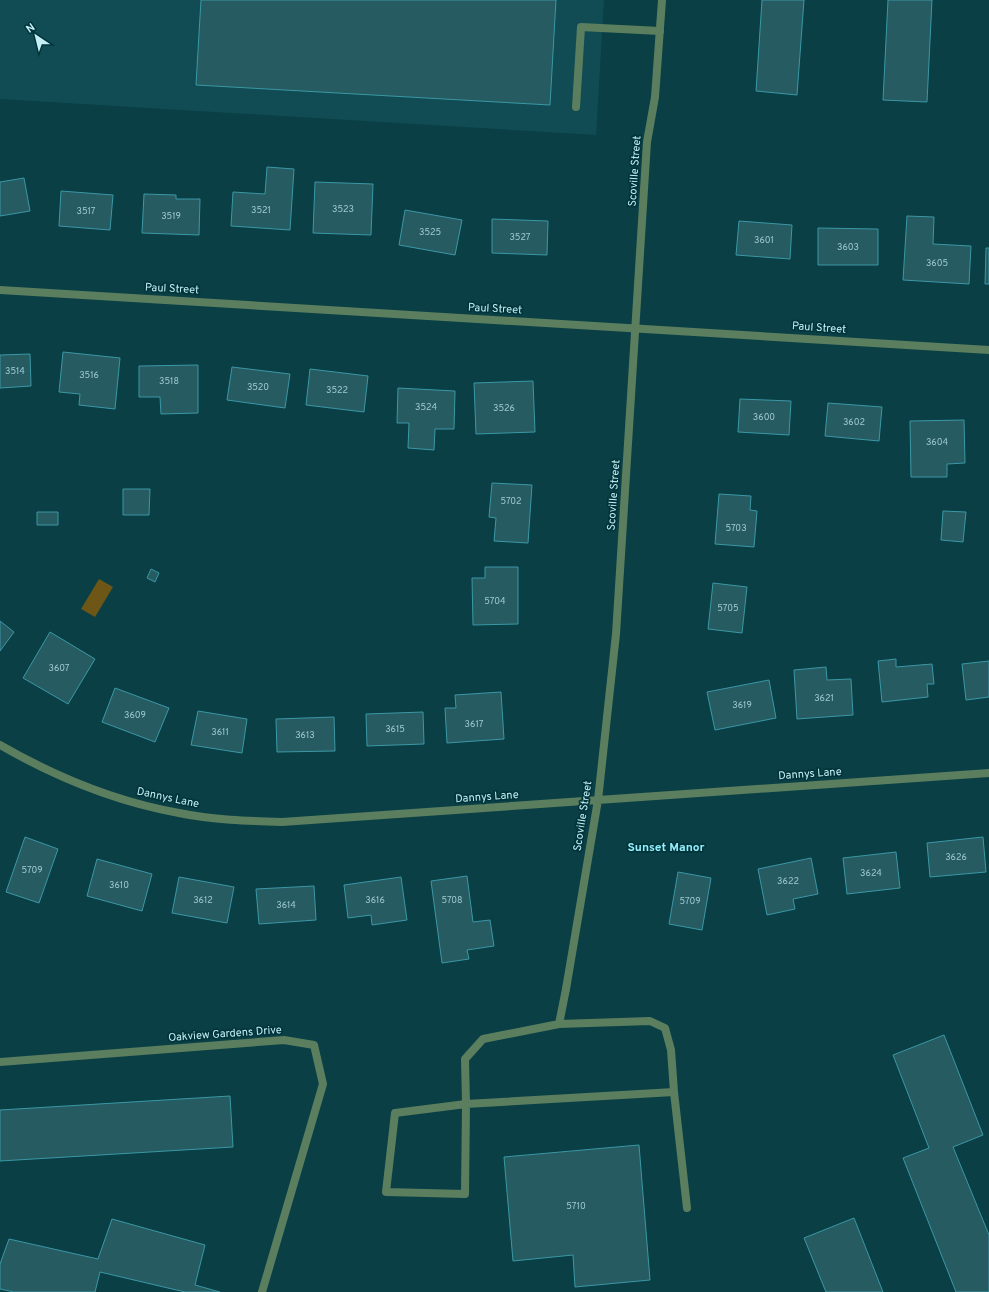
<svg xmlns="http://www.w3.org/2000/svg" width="989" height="1292" viewBox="0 0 989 1292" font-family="Overpass,sans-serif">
	<rect width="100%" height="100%" fill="#0a3f46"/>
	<path fill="#114c54" d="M0,0H604L596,135L0,99Z"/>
	<path fill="#6d5616" d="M99,579L113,587L95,617L81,609Z"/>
	<path fill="#275b62" stroke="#3a98a5" d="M201,0H556L550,105L196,85Z
		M762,0H804L797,95L756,91Z
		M888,0H932L927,102L883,100Z
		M267,167L294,169L290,230L231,226L233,192L265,194Z
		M24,178L30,211L0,216V182Z
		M315,182L373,184L371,235L313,233Z
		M61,191L113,195L110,230L59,226Z
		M144,194L176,195V199H200L199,235L142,233Z
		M405,210L462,220L455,255L399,245Z
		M907,216L934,217L933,244L971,246L969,284L903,280Z
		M492,219L548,221L547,255L492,253Z
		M739,221L792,225L790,259L736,255Z
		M818,228L878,229V265H818Z
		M986,248H989V284H985Z
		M63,352L120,358L115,409L79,405L80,394L59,392Z
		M30,354L31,386L0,388V355Z
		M198,365V413L161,414L160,397H139V366Z
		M232,367L290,374L285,408L227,400Z
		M310,369L368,376L364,412L306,405Z
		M533,381L535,432L476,434L474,383Z
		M398,388L455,391L454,429H435L434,450L408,448L409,423H397Z
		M740,399L791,401L789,435L738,432Z
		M828,403L882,407L879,441L825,436Z
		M964,420L965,463L947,464V477H911L910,421Z
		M492,483L532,485L528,543L494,541L496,518L489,517Z
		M123,489H150L149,515H123Z
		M719,494L751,496L750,510L757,511L754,547L715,544Z
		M943,511L966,512L963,542L941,540Z
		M37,512H58V525H37Z
		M485,567H518V624L473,625L472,578H485Z
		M151,569L159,573L155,582L147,578Z
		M713,583L747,587L742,633L708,629Z
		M0,621L14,632L0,651Z
		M50,632L95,659L68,704L23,678Z
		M896,659V667L932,664L934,684H927L928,697L882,702L878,661Z
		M989,661V697L966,700L962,664Z
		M826,667L827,680L851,679L853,715L797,719L794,670Z
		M769,680L776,718L715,730L707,692Z
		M115,688L169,708L155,742L102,722Z
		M501,692L504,739L447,743L445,708H456L455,695Z
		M198,711L247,719L242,753L191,745Z
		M423,712L424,744L367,746L366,714Z
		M334,717L335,751L277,752L276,719Z
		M25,837L58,849L39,903L6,892Z
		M983,837L986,872L930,877L927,843Z
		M896,852L900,888L847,894L843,858Z
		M811,858L818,894L793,899L795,909L767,915L758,869Z
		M97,859L152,874L142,911L87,896Z
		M678,872L711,878L702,930L669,924Z
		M467,876L473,922L490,920L494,946L467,950L469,959L442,963L431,881Z
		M179,877L234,887L227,923L172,913Z
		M401,877L407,920L372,925L371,915L348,918L344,885Z
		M314,886L316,920L259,924L256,889Z
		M944,1035L983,1135L953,1147L989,1235V1292H956L903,1158L929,1148L893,1055Z
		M230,1096L233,1147L0,1161V1110Z
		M639,1145L650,1280L575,1287L573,1255L513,1261L504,1157Z
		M854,1218L883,1292H826L804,1238Z
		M112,1219L205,1245L195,1285L220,1292H185L100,1272L95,1292H14L0,1289V1264L9,1239L98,1259Z"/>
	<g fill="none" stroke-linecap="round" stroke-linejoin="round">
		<path stroke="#5b7e5e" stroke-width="8" d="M576,107L581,27L660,31
			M566,989L559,1024L483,1039L465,1059L466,1104L395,1113L386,1192L465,1194L466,1104L674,1092
			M559,1024L650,1021L665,1028L671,1050L674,1092L687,1208"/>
		<path stroke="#5b7e5e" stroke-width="8" d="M0,290L989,350
			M0,745C54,776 117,802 179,813C213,820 247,821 282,822L989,773
			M566,989L598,800L616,634L647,142L655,97L662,0
			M0,1062L284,1040L314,1045L323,1084L262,1292"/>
	</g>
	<g text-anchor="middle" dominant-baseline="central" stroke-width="3.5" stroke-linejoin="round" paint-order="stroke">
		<g font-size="9" fill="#9ecad1">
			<text x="343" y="209">3523</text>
			<text x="261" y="210">3521</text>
			<text x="86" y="211">3517</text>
			<text x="171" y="216">3519</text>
			<text x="430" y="232">3525</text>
			<text x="520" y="237">3527</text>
			<text x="764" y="240">3601</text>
			<text x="848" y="247">3603</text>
			<text x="937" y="263">3605</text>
			<text x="15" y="371">3514</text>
			<text x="89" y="375">3516</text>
			<text x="169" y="381">3518</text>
			<text x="258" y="387">3520</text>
			<text x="337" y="390">3522</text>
			<text x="426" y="407">3524</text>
			<text x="504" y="408">3526</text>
			<text x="764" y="417">3600</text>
			<text x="854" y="422">3602</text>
			<text x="937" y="442">3604</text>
			<text x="511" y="501">5702</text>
			<text x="736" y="528">5703</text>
			<text x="495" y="601">5704</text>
			<text x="728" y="608">5705</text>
			<text x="59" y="668">3607</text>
			<text x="824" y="698">3621</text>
			<text x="742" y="705">3619</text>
			<text x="135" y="715">3609</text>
			<text x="474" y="724">3617</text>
			<text x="395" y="729">3615</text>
			<text x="220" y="732">3611</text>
			<text x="305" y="735">3613</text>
			<text x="956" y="857">3626</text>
			<text x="32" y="870">5709</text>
			<text x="871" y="873">3624</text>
			<text x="788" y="881">3622</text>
			<text x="119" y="885">3610</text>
			<text x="203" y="900">3612</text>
			<text x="375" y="900">3616</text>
			<text x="452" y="900">5708</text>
			<text x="690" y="901">5709</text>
			<text x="286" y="905">3614</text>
			<text x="576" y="1206">5710</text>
		</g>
		<g font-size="11" fill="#c5eff6" stroke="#00353b">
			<text transform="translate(635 171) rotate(-86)">Scoville Street</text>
			<text transform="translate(172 289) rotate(3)">Paul Street</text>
			<text transform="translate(495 309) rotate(3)">Paul Street</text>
			<text transform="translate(819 328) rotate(4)">Paul Street</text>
			<text transform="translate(614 495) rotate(-86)">Scoville Street</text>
			<text transform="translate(810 774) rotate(-4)">Dannys Lane</text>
			<text transform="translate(487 797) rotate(-4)">Dannys Lane</text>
			<text transform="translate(168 798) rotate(12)">Dannys Lane</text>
			<text transform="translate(583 816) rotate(-81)">Scoville Street</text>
			<text transform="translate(225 1034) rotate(-4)">Oakview Gardens Drive</text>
		</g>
		<g font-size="12" font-weight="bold" fill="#94effc" stroke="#00353b">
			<text x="666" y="848">Sunset Manor</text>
		</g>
	</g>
	<g transform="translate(36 36) rotate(325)" stroke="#00353b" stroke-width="3" paint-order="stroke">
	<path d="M0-3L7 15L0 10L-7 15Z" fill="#c5eff6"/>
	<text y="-6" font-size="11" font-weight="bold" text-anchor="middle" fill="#c5eff6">N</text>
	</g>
</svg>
